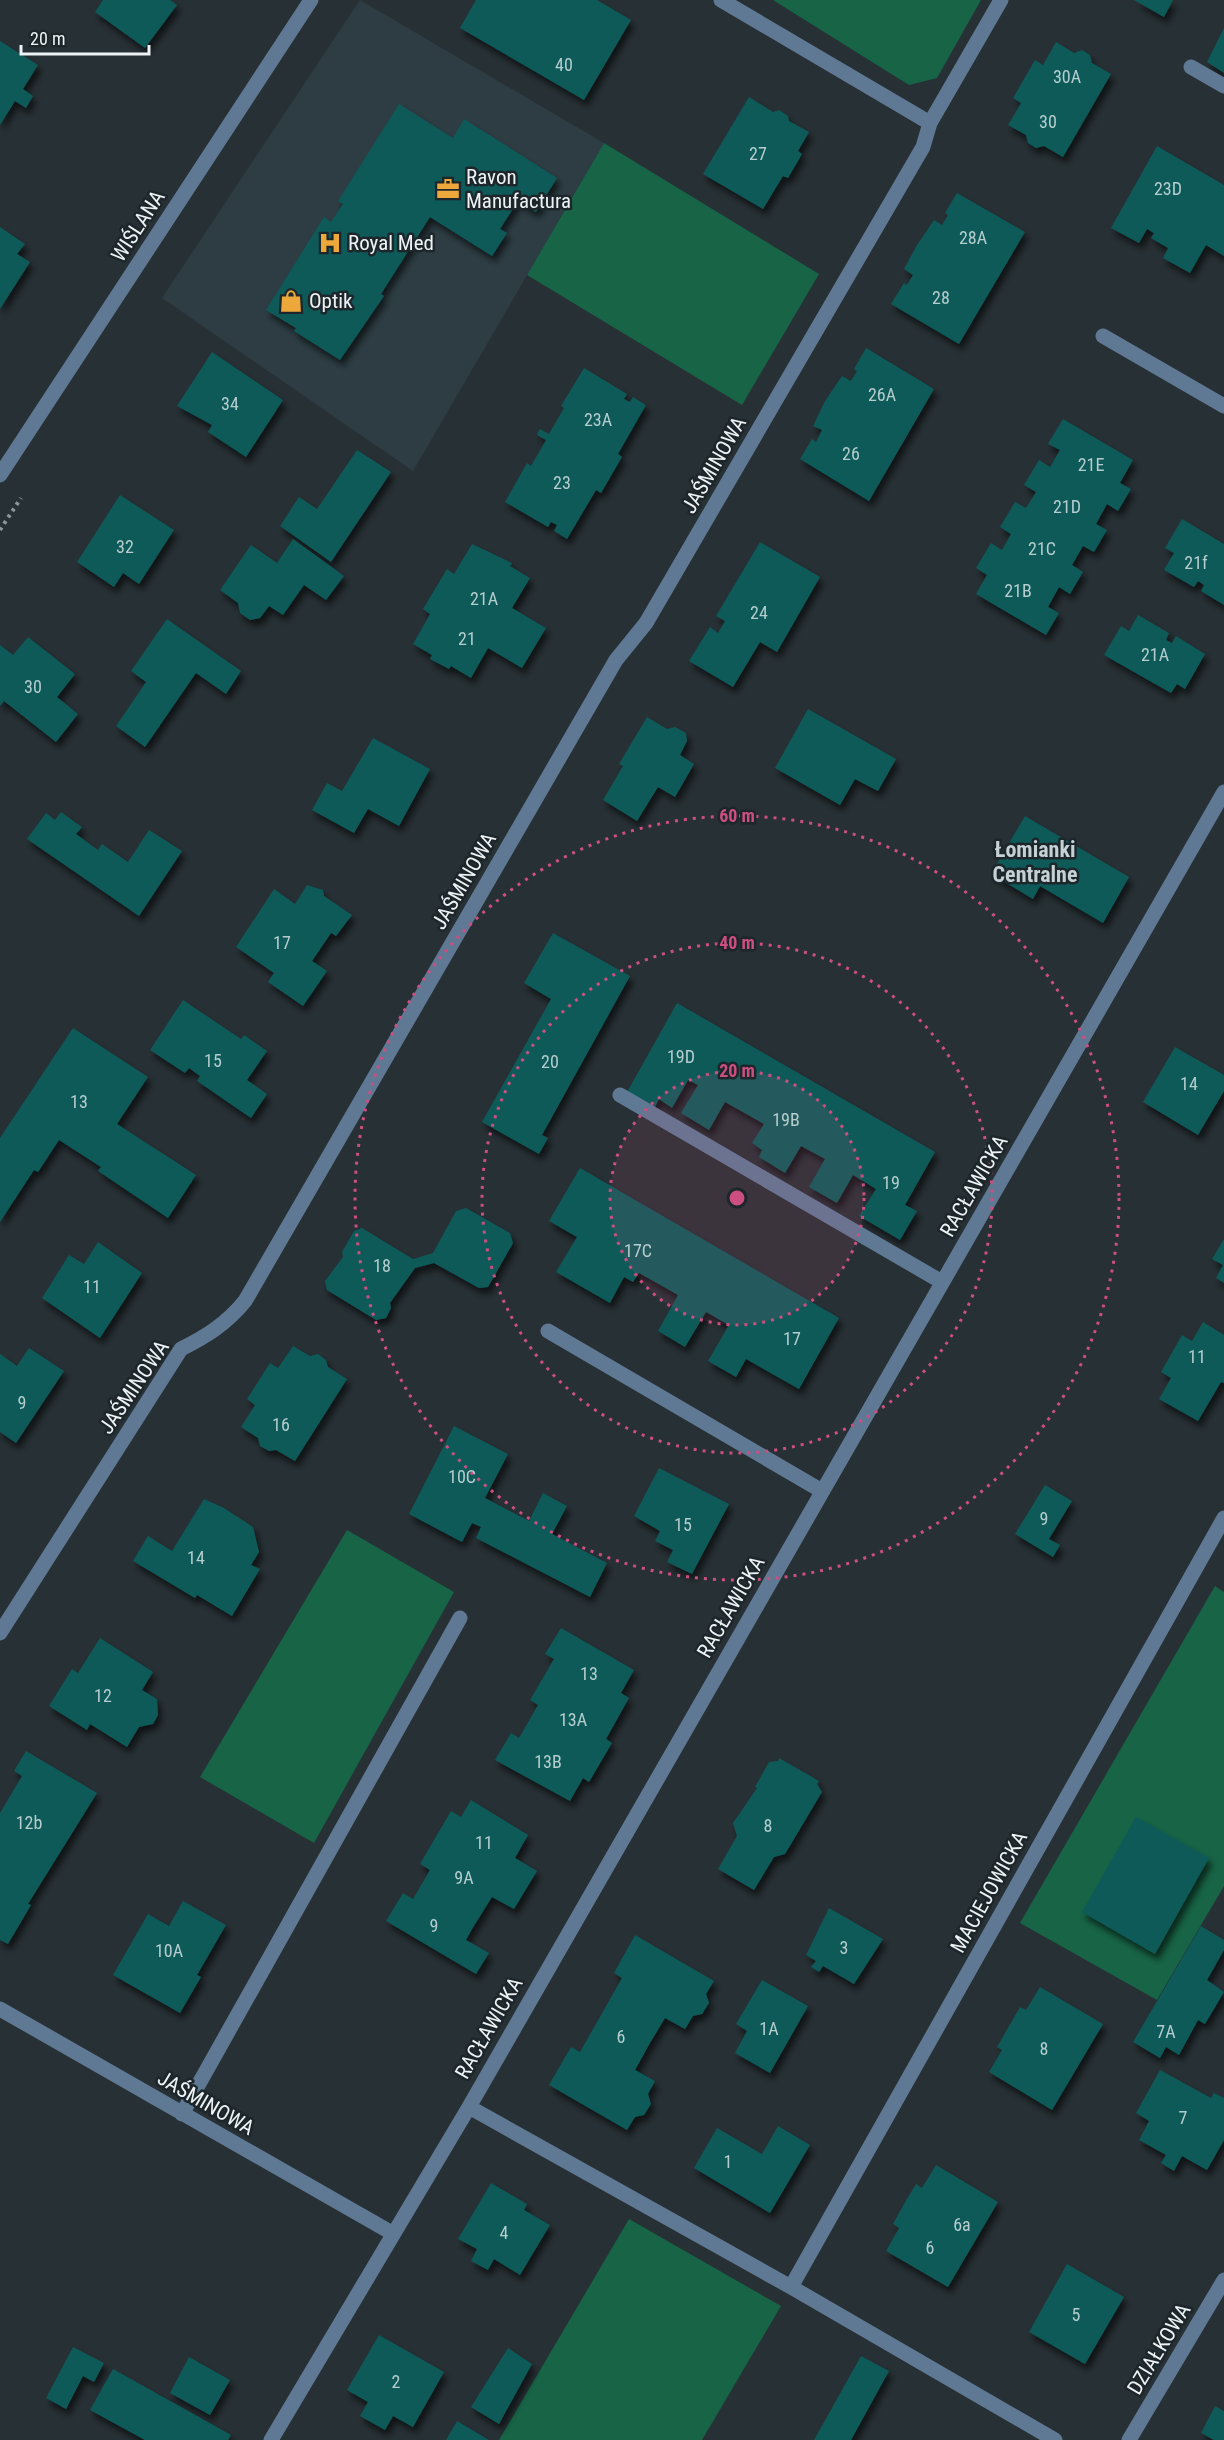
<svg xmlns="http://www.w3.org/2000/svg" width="1224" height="2440" viewBox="0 0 1224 2440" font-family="'Roboto Condensed',sans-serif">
	<defs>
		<filter id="shadow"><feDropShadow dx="3.5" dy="6" stdDeviation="3" flood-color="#0009"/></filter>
	</defs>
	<rect width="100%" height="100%" fill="#273034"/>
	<path fill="#2d3d43" d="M360,0L604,143L413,471L162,298Z"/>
	<path fill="#176446" d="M773,0H981L937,78L909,85Z
		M604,143L819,274L742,405L527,275Z
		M347,1530L454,1592L314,1843L200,1777Z
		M1215,1586L1224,1592V1886L1157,2000L1020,1923Z
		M629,2219L781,2306L702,2440H499Z"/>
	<path fill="#0e5a59" filter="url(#shadow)" d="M103,0H170L177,5L145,48L95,12Z
		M476,0H597L631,20L584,100L460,28Z
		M1134,0H1173L1164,17Z
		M1224,28V73L1207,62Z
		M0,41L38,65L23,89L33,96L26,108L15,101L0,125Z
		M1056,42L1074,53L1082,50L1090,55L1092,63L1111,74L1063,157L1044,146L1036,148L1028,143L1026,135L1008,125L1021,103L1013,98L1035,60L1043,65Z
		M749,97L773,112L779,110L788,116L789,121L809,132L798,151L802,154L788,178L783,176L763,209L703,174Z
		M399,104L453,138L464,119L557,178L536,212L518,201L500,229L507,233L492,256L430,217L381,294L384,296L340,360L294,331L296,328L266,310L324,217L331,222L343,204L338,201Z
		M1157,146L1224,185V256L1206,245L1190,273L1163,258L1168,248L1151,238L1154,233L1147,229L1139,243L1111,228Z
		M957,193L1025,232L959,344L891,304L904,283L907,285L913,275L904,269L917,245L934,220L942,225L948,215L945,213Z
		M0,227L25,244L17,254L30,262L0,309Z
		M866,348L934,389L869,501L800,459L812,439L816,442L822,430L813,426L825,401L842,376L851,381L857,371L854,369Z
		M212,352L283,400L246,457L208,432L212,425L177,406Z
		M584,368L627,394L624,399L630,402L633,397L646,405L618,454L622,457L601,493L596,490L567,539L554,531L557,525L551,522L548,527L505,502L527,463L531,466L546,440L537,435L538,432L540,429L549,434L564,408L561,406Z
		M1063,419L1133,460L1120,483L1131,489L1118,511L1107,504L1096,524L1107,530L1094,552L1083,546L1072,565L1083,572L1070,594L1059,587L1048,607L1059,613L1046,635L976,594L987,575L976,568L991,543L1002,550L1011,534L1000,527L1015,502L1026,508L1036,492L1024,485L1039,460L1050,467L1060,450L1048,444Z
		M357,450L391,472L331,562L280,526L299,497L317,509Z
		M120,495L174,530L139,584L123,573L114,587L77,562Z
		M1182,519L1224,544V605L1201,591L1204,585L1198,581L1194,587L1164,570L1174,553L1165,548Z
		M293,539L344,576L326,600L304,585L283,615L269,606L260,618L250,620L240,613L238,603L220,590L251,545L277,563Z
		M760,542L820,577L777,652L760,642L733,687L689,661L710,627L718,633L725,621L716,616Z
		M472,544L512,563L510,566L530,578L512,608L546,628L522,668L488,648L471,678L451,666L449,669L430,659L432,655L413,644L430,614L423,609L447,569L454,574Z
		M1138,615L1169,633L1166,640L1172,643L1176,636L1205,654L1185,689L1177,684L1171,693L1104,655L1121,626L1129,631Z
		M167,619L241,671L226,694L196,673L145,747L116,726L146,682L131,671Z
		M28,637L75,674L57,697L78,714L56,742L4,701L0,706V645L13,655Z
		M808,709L896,759L878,791L855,779L840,805L775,768Z
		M647,717L667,729L675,727L686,733L687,741L680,755L694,764L675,797L658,787L637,821L603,800L623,766L619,764Z
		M373,738L430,769L399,826L368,809L354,833L312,810L327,783L342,791Z
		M61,812L82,827L76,834L98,850L102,844L128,862L149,830L182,851L139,916L27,839L46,813L55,820Z
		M1025,816L1129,877L1103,923L1040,886L1033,899L991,874Z
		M307,885L323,890L324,896L352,915L336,936L331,933L312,961L327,971L303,1006L268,982L274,973L236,947L274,889L295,904Z
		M553,933L630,976L542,1135L548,1138L539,1154L482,1122L551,999L524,983Z
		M183,1000L241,1039L244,1035L267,1051L247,1080L267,1094L251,1118L197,1081L200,1076L189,1068L185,1073L150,1050Z
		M677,1003L935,1152L905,1205L917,1211L900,1240L859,1216L876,1189L853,1175L837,1203L809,1187L825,1159L801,1146L785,1173L759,1157L762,1150L752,1143L764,1124L725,1102L709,1130L681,1113L698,1085L688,1080L672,1108L659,1099L654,1109L626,1094Z
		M73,1028L148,1077L117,1124L196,1175L168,1218L98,1171L101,1167L59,1140L38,1172L34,1170L0,1222V1138Z
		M1175,1047L1224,1075V1091L1198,1135L1143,1102Z
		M580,1168L839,1318L799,1389L746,1359L736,1377L708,1361L729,1325L706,1312L685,1347L658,1331L678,1295L639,1273L633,1282L624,1277L610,1303L556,1272L577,1237L549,1221Z
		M466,1208L510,1233L513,1243L488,1287L479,1288L434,1263L415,1268L390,1303L391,1308L386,1318L376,1320L327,1290L325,1281L343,1257L342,1252L354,1231L362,1228L413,1259L433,1253L456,1211Z
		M1224,1239V1283L1216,1278L1223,1265L1212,1259Z
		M98,1242L142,1273L100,1338L42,1298L69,1255L84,1264Z
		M1203,1322L1224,1335V1383L1221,1382L1198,1421L1159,1399L1171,1378L1161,1372L1182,1335L1192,1341Z
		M293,1346L310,1356L318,1354L326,1360L328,1367L347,1379L295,1461L276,1450L269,1451L260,1446L258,1438L241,1427L255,1405L247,1399L270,1363L278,1368Z
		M29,1348L64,1371L16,1443L0,1432V1354L17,1366Z
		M454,1426L508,1454L485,1498L529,1521L543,1493L567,1506L552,1534L607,1563L590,1597L476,1538L481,1527L472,1523L462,1542L409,1514Z
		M659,1468L729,1504L692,1574L667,1562L673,1550L655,1541L660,1531L634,1516Z
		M1045,1485L1072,1501L1049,1539L1060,1545L1053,1557L1015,1534Z
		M204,1499L224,1508L253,1527L259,1552L251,1565L260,1569L232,1616L197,1595L195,1598L133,1561L148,1536L172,1551Z
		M561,1628L634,1670L621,1693L629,1698L606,1739L612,1743L589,1782L583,1778L570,1801L495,1760L511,1733L519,1738L538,1705L530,1700L554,1659L545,1654Z
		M100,1638L153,1672L142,1690L157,1699L158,1715L153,1724L139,1727L127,1747L90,1724L87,1730L49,1706L72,1669L78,1673Z
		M26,1751L97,1793L28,1904L31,1905L8,1944L0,1940V1813L22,1776L14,1771Z
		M779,1758L819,1781L817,1784L822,1792L785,1854L774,1857L754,1890L718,1869L737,1836L733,1823L757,1788L755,1787L769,1762L778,1761Z
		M471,1800L528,1835L515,1858L537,1871L514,1909L492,1897L472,1929L466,1940L489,1953L476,1974L386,1921L403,1893L413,1899L430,1870L420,1864L451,1811L461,1817Z
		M1136,1817L1209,1858L1155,1954L1082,1912Z
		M183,1901L226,1925L197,1975L201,1977L180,2013L113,1975L148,1914L169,1926Z
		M829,1908L883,1939L854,1984L823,1966L819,1972L811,1967L816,1961L806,1955Z
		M1201,1926L1224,1940V1950L1207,1980L1224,1992L1205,2024L1198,2020L1179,2055L1166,2047L1160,2058L1133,2042Z
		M635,1935L714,1981L706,1994L709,2003L702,2014L693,2016L685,2029L665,2018L650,2043L635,2070L655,2081L648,2094L651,2104L644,2115L635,2117L627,2130L549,2085L571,2047L580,2052L622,1978L614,1973Z
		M762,1980L808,2006L770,2073L735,2053L747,2031L736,2024Z
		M1040,1987L1103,2024L1052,2110L989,2072L1002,2050L997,2047L1020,2007L1026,2010Z
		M1160,2070L1211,2098L1214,2093L1224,2098V2140L1207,2170L1182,2156L1174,2171L1161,2163L1166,2155L1139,2140L1149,2121L1136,2113Z
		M778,2126L810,2145L770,2213L694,2168L717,2128L762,2154Z
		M936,2165L998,2202L948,2287L886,2251L899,2228L893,2224L904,2204L916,2184L922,2188Z
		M491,2183L527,2204L524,2210L550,2225L520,2275L494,2259L488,2270L471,2261L477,2249L458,2239Z
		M1067,2264L1124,2297L1085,2364L1029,2332Z
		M379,2335L444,2372L413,2427L393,2416L385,2430L360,2416L368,2402L347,2390Z
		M73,2347L104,2363L94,2382L83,2376L66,2409L46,2398Z
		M508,2348L532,2364L499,2424L471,2407Z
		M861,2356L889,2371L851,2440H814Z
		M189,2357L230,2380L210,2415L170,2393Z
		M113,2369L231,2435L228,2440H145L90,2410Z
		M1215,2406L1224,2411V2440H1214L1201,2433Z
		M457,2421L489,2440H446Z"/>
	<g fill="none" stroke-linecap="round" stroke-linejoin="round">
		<path stroke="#8f9699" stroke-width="4" stroke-dasharray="3 4.5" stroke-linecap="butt" d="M0,530L21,498"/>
		<path stroke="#5f7893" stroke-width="15" d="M721,0L930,123L1001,0
			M1191,67L1224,86
			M1103,336L1224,406
			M0,475L311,0
			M620,1095L942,1282
			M548,1331L822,1491
			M0,1633L181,1349C207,1336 226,1324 245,1301L616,660L646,623L923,147L930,123
			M0,2009L392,2233
			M469,2107L791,2287L1055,2440
			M182,2114L460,1618
			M791,2287L1224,1518
			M271,2440L469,2107L1224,792
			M1129,2440L1224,2280"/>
	</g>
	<circle cx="737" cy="1198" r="127" fill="#cd4f82" fill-opacity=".12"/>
	<g fill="none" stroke="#cd4f82" stroke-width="3" stroke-dasharray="3 6">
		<circle cx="737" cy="1198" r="127"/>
		<circle cx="737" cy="1198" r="255"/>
		<circle cx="737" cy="1198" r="382"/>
	</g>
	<defs>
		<g id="office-bare" transform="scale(1.8)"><path d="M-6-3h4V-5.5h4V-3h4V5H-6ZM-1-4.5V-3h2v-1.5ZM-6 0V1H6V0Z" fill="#eda83c" stroke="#1d262a" stroke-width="2.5" paint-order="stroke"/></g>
		<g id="hospital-bare" transform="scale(1.8)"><path d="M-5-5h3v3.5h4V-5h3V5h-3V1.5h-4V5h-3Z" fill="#eda83c" stroke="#1d262a" stroke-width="2.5" paint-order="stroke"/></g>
		<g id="shop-bare" transform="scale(1.8)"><path d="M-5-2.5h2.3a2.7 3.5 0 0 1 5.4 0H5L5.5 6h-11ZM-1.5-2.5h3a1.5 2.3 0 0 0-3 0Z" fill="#eda83c" stroke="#1d262a" stroke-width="2.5" paint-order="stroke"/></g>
	</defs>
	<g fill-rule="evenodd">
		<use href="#office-bare" x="448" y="189"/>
		<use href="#hospital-bare" x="330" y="243"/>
		<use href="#shop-bare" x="291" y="301"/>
	</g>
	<g text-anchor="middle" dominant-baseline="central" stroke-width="5" stroke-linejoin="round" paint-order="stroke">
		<g font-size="18" fill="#b5cdce">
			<text x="564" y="64">40</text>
			<text x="1067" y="76">30A</text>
			<text x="1048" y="121">30</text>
			<text x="758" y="153">27</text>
			<text x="1168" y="188">23D</text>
			<text x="973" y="237">28A</text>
			<text x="941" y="297">28</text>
			<text x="882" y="394">26A</text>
			<text x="230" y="403">34</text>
			<text x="598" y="419">23A</text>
			<text x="851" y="453">26</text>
			<text x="1091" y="464">21E</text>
			<text x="562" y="482">23</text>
			<text x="1067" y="506">21D</text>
			<text x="125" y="546">32</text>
			<text x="1042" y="548">21C</text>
			<text x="1196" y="562">21f</text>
			<text x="1018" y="590">21B</text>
			<text x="484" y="598">21A</text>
			<text x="759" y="612">24</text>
			<text x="467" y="638">21</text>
			<text x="1155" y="654">21A</text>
			<text x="33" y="686">30</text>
			<text x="282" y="942">17</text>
			<text x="681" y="1056">19D</text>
			<text x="213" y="1060">15</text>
			<text x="550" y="1061">20</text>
			<text x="1189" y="1083">14</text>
			<text x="79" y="1101">13</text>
			<text x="786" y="1119">19B</text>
			<text x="891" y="1182">19</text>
			<text x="638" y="1250">17C</text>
			<text x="382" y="1265">18</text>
			<text x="92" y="1286">11</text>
			<text x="792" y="1338">17</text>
			<text x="1197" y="1356">11</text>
			<text x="22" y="1402">9</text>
			<text x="281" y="1424">16</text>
			<text x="462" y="1476">10C</text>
			<text x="1044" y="1518">9</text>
			<text x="683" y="1524">15</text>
			<text x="196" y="1557">14</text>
			<text x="589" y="1673">13</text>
			<text x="103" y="1695">12</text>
			<text x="573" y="1719">13A</text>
			<text x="548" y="1761">13B</text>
			<text x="29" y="1822">12b</text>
			<text x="768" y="1825">8</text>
			<text x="484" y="1842">11</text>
			<text x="464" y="1877">9A</text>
			<text x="434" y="1925">9</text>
			<text x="844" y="1947">3</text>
			<text x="169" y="1950">10A</text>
			<text x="769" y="2028">1A</text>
			<text x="1166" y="2031">7A</text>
			<text x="621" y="2036">6</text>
			<text x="1044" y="2048">8</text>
			<text x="1183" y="2117">7</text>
			<text x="728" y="2161">1</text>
			<text x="962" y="2224">6a</text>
			<text x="504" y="2232">4</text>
			<text x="930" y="2247">6</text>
			<text x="1076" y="2314">5</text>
			<text x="396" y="2381">2</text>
		</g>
		<g font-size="21" fill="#edf3f5" stroke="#1d262a" text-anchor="start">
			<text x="466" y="177">Ravon<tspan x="466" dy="24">Manufactura</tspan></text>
			<text x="348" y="243">Royal Med</text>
			<text x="309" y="301">Optik</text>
		</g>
		<g font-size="21" fill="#edf3f5" stroke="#1d262a">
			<text transform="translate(138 226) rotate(-57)">WIŚLANA</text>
			<text transform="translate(714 465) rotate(-60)">JAŚMINOWA</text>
			<text transform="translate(464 881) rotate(-60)">JAŚMINOWA</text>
			<text transform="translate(974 1186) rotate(-60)">RACŁAWICKA</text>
			<text transform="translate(134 1387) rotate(-56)">JAŚMINOWA</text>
			<text transform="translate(731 1607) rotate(-60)">RACŁAWICKA</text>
			<text transform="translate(989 1892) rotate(-61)">MACIEJOWICKA</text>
			<text transform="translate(489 2028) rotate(-60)">RACŁAWICKA</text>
			<text transform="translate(206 2103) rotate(30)">JAŚMINOWA</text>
			<text transform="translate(1159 2349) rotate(-59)">DZIAŁKOWA</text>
		</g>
		<g font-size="22" font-weight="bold" fill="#c5d1d5" stroke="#1d262a">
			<text x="1035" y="849">Łomianki<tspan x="1035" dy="25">Centralne</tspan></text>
		</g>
	</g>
	<circle cx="737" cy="1198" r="9" fill="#cd4f82" stroke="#1d262a" stroke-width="3"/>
	<g font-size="18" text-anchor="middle" font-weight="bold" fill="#cd4f82" stroke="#1d262a" stroke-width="5" stroke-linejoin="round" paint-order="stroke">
		<text x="737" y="822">60 m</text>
		<text x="737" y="949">40 m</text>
		<text x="737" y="1077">20 m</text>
	</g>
	<path d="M21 45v9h128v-9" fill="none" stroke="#edf3f5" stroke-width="3"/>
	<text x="30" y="45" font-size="18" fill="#edf3f5" stroke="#1d262a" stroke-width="4.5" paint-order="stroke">20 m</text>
</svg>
